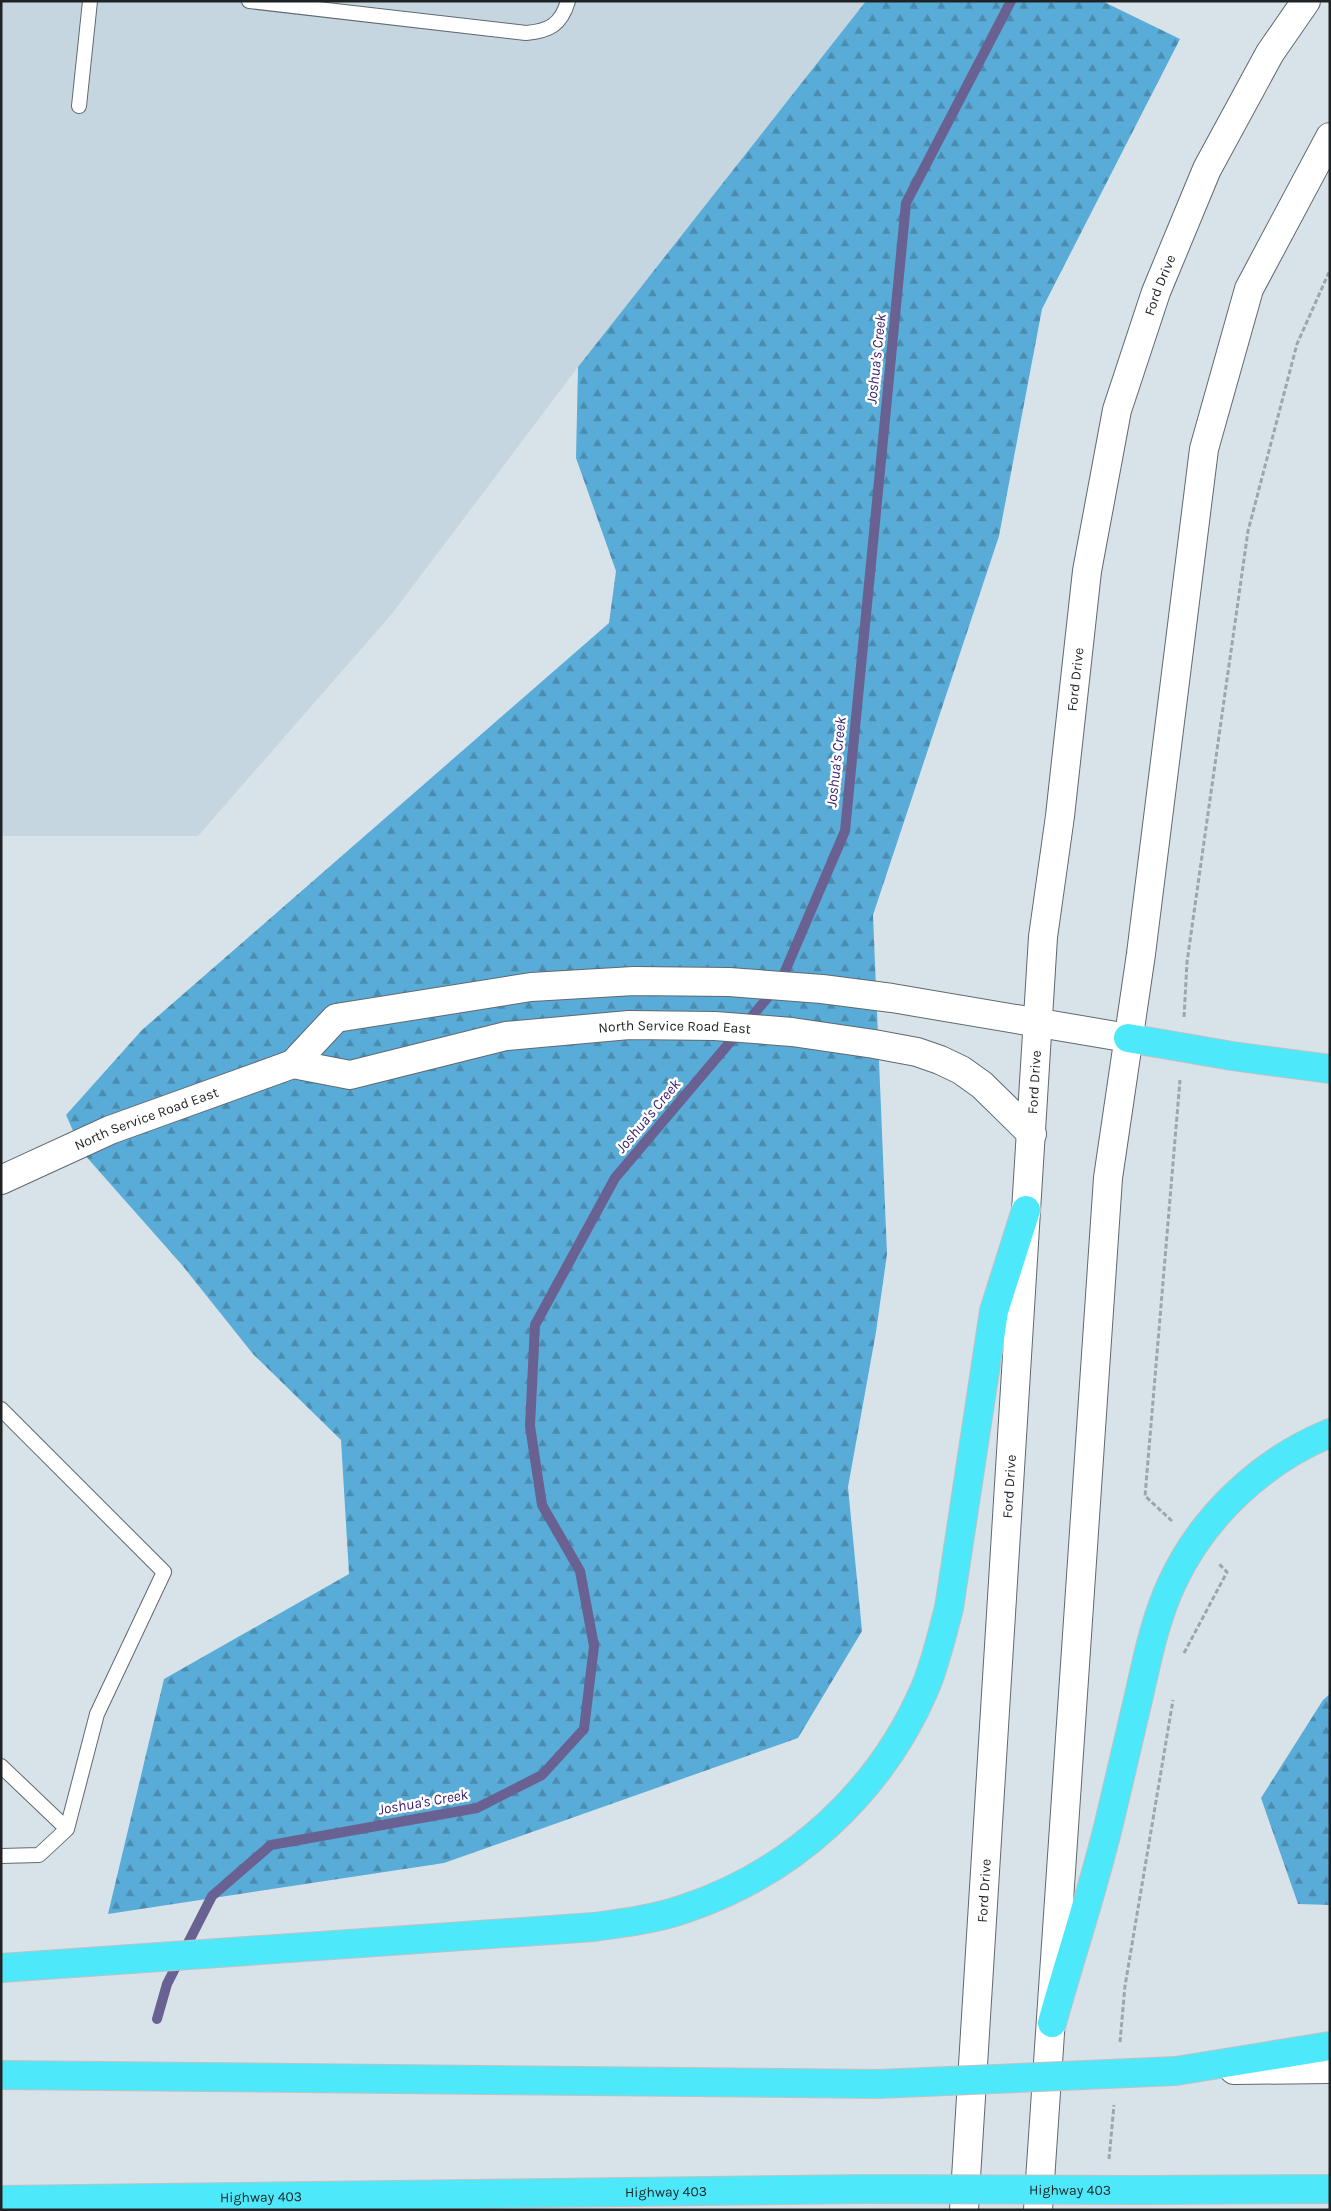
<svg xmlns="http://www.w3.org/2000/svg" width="1331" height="2211" viewBox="0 0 1331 2211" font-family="Karla,sans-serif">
	<defs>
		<pattern id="forest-firs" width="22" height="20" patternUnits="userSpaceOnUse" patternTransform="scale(1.25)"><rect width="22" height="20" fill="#5aacd8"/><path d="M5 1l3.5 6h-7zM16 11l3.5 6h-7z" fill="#4a8caf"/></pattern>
	</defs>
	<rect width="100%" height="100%" fill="#d8e3e9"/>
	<path fill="#c5d6e1" d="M1,1H866L578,367L391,615L198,836H1Z"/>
	<path fill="url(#forest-firs)" d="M866,1H1102L1180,39L1042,309L999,536L873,915L887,1254L876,1332L848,1487L862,1631L798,1738L444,1863L108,1914L164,1679L349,1574L341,1440L253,1354L182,1265L83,1153L66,1115L142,1030L609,623L616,571L576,458L578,367Z
		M1330,1694V1905L1298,1904L1261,1798L1323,1700Z"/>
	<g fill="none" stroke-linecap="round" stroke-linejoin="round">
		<path stroke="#686192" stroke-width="10" d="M157,2019L167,1984L212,1896L271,1845L477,1808L542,1775L584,1729L594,1646L580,1571L542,1505L530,1426L535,1325L615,1178L780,983L845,831L906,203L1011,1"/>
		<g stroke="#60696f" stroke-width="16">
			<path id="lane" d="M249,1L526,33C549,31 561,25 568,1
				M79,106L90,1
				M1,1409L164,1572L97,1714L67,1829
				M1,1766L67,1829L39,1855L1,1856"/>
		</g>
		<g stroke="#60696f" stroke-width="30">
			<path id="street" d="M1234,2070L1330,2069"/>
		</g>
		<g stroke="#60696f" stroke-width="30">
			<g id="secondary">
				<path id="s1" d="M293,1064L350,1075L506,1036L629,1025L715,1026L792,1032L874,1044L917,1052L940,1060L961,1070L982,1085L1032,1134"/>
				<path id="s2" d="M1,1180L110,1130L293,1064L336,1018L531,987L634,981L729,982L822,989L892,998L1128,1038"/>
				<path id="s3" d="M964,2210L1043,937L1060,816L1087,571L1117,410L1156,292L1207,169L1270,53L1306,1"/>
				<path d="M1038,2210L1108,1178L1141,954L1204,449L1249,289L1330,137"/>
			</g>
		</g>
		<g stroke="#c0c1c2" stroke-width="30">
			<g id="highway">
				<path d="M1128,1038L1232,1056L1330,1069"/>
				<path d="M1,1968L594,1927C624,1923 655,1919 684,1909C792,1873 880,1793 925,1688C936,1662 942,1634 949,1608L994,1311L1026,1210"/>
				<path d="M1052,2023C1070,1958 1092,1893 1108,1827C1119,1782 1129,1737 1140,1691C1148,1655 1156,1617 1172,1583C1203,1516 1262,1461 1330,1433"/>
				<path d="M1176,2071L1330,2046"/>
				<path d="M1,2075L878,2084"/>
				<path d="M1140,2190L1330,2189"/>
				<path id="s4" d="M1,2200L865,2189"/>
			</g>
		</g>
		<path stroke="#9da6aa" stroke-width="3" stroke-dasharray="5 2.5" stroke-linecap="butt" d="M1184,1017L1187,962L1248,531L1297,344L1330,270
			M1172,1521L1145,1496L1180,1080
			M1184,1653L1227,1572L1219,1564
			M1120,2042L1125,1986L1173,1700
			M1109,2159L1114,2105"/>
		<use href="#lane" stroke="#fff" stroke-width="14"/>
		<use href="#street" stroke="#fff" stroke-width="28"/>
		<use href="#secondary" stroke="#fff" stroke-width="28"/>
		<use href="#highway" stroke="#4de9fa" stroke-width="28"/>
		<g stroke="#c0c1c2" stroke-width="30" stroke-linecap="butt">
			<g id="highway-bridge">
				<path d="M878,2084L1176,2071"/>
				<path id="s5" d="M865,2189L1140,2190"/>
			</g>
		</g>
		<use href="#highway-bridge" stroke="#4de9fa" stroke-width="28"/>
	</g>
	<g text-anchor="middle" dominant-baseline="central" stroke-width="5" stroke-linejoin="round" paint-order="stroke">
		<g font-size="14" fill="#1f2325" stroke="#fff">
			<text stroke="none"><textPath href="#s3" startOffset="1940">Ford Drive</textPath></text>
			<text stroke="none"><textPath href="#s3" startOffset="1535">Ford Drive</textPath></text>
			<text stroke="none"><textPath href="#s1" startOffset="388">North Service Road East</textPath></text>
			<text stroke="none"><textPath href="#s3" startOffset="1130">Ford Drive</textPath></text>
			<text stroke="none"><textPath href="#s2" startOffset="158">North Service Road East</textPath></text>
			<text stroke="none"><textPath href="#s3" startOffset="725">Ford Drive</textPath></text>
			<text stroke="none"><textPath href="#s3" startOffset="320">Ford Drive</textPath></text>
			<text stroke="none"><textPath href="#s5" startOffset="205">Highway 403</textPath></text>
			<text stroke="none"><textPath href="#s4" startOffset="665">Highway 403</textPath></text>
			<text stroke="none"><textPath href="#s4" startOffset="260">Highway 403</textPath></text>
		</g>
		<g font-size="15" font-style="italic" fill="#3a2172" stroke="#fff">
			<text transform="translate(876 359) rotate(-84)">Joshua's Creek</text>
			<text transform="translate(836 762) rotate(-84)">Joshua's Creek</text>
			<text transform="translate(648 1116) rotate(-50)">Joshua's Creek</text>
			<text transform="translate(423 1802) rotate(-10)">Joshua's Creek</text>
		</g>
	</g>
	<rect width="1331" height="2211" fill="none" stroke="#1f2325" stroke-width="5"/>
</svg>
